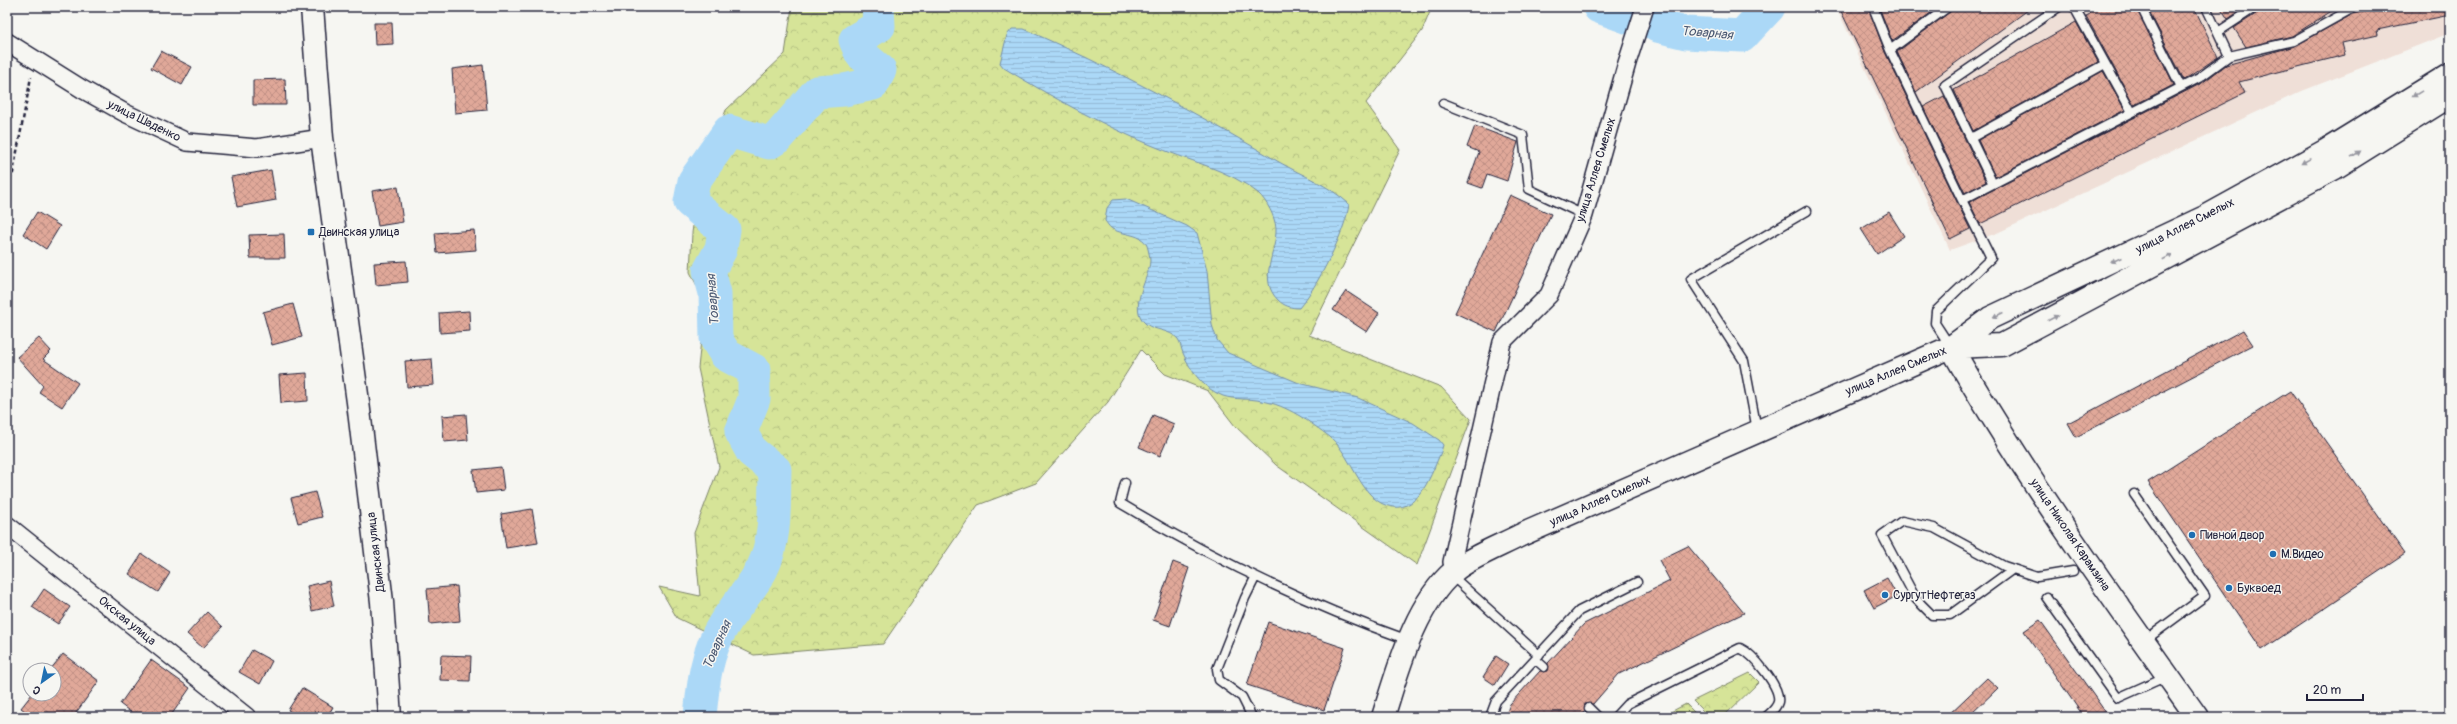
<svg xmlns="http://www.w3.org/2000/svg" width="2457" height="724" viewBox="0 0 2457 724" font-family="Pangolin,sans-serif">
	<defs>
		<pattern id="forest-crowns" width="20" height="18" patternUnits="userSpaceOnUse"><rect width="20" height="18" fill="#d6e498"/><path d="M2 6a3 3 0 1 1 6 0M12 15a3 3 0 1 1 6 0" fill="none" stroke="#b7c384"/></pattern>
		<pattern id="water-rules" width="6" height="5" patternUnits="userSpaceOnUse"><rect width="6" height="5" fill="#abd8f7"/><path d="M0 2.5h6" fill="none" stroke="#93b9d5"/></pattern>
		<pattern id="building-cross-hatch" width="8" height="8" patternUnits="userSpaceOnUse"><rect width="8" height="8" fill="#e0a899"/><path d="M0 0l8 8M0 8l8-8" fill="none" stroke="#c09085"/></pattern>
	</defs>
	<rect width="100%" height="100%" fill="#f6f6f2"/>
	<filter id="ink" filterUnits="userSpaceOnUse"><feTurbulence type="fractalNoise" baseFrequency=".025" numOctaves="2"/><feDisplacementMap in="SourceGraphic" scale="8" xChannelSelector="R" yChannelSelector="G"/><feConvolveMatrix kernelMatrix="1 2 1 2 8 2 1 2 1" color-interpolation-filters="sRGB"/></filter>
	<g filter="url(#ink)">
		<path fill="#efdfd7" d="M1836,7H2450V33L2302,91L1997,233L1950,250Z"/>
		<path fill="url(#forest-crowns)" stroke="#7c836a" d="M792,7H1432L1422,31L1366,103L1400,150L1309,335L1441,387L1471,419L1417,565L1276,465L1235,426L1208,391L1165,374L1141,350L1108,402L1036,483L978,505L883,644L754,655L677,618L659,587L700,596L694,533L719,467L698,368L705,302L690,272L692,233L699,181L726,110L785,54Z
			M1750,673L1759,682L1723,717H1709L1693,701Z
			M1686,704L1699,717H1660H1661Z"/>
		<path fill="url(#water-rules)" stroke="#748fac" d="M1012,29H1024C1113,68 1197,113 1279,162C1303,176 1329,185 1349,204C1346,231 1317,287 1299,308C1291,308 1284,306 1278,300C1257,279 1277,253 1276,228C1275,217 1267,201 1258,193C1230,170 1186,160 1151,145C1100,124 1052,97 1004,68L1000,63L1007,35Z
			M1126,199L1187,226L1197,233L1207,271L1212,325L1217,340L1228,353L1299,383L1358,398L1413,423L1439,440L1443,445L1441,452C1432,472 1420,511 1393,507C1361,503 1353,456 1330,437C1310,422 1287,405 1262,401C1249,398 1235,400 1223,396C1203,388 1191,372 1183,353C1181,349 1181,343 1178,339C1169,329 1155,331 1146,324C1127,308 1149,280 1150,261C1150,257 1149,253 1148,249C1145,232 1121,236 1111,228C1109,227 1107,223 1105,221L1107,208L1113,200Z"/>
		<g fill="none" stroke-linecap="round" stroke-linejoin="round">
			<path stroke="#abd8f7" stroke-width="33" d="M1599,7L1632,19
				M1657,26L1686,33L1742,36L1769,7
				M700,717C703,684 706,652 724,624C736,605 752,588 762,569C777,539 774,502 775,470L752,452L741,432L754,399V370L726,355L716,339L715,293L709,271L721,249L724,230L690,202L694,181L729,131L769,143L777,138L817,92L844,90L873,84L880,70L861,54L855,40L879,26L878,7"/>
		</g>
		<path fill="url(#building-cross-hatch)" stroke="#22223b" d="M1839,7H1868L1885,52L1970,229L1950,239Z
			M1879,7H1939L1892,41Z
			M1953,7H2032L1916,92L1897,52L1951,11Z
			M2086,7H2136L2174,85L2134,105L2086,16L2090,14Z
			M2147,7H2194L2218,57L2184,80Z
			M2220,7H2246L2228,19Z
			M2261,7H2338L2292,36L2246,47L2234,28L2259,12Z
			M2388,7H2450V15L2377,30L2378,35L2342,43L2345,55L2239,82L2245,93L1980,224L1969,202L2202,83L2226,65L2295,46L2353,14Z
			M2076,22L2098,62L1973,131L1954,90Z
			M374,23H392L393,44L375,45Z
			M161,51L192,67L182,85L151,68Z
			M483,65L487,110L455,113L452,69Z
			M2103,71L2125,110L1995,177L1978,140Z
			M285,79L286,105H253V80Z
			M1944,96L1986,182L1965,193L1923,107Z
			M1475,126L1518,142L1507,181L1487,174L1482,188L1468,183L1479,152L1467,147Z
			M271,170L276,200L237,207L231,177Z
			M398,187L403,222L378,226L372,191Z
			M1510,195L1551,214L1496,332L1455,313Z
			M37,212L60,226L46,249L23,234Z
			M1889,212L1904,236L1877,254L1861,229Z
			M474,230L476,250L437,253L435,233Z
			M284,234L285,258H250L249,235Z
			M406,261L408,282L376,285L374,263Z
			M1346,291L1379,313L1367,332L1333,310Z
			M293,304L302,337L272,345L263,312Z
			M469,311L470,331L440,333L439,313Z
			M2243,330L2253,345L2076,437L2068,423Z
			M39,338L51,351L43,359L78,383L62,407L39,392L43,386L17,357Z
			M432,359L434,385L407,387L405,361Z
			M307,373L308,401L281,403L279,375Z
			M2290,391L2405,554L2262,650L2148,482Z
			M466,414L468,440L444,442L442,416Z
			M1153,415L1174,424L1160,456L1139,447Z
			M501,467L504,490L476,493L473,470Z
			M315,492L322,517L298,523L291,498Z
			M532,509L538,543L506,548L501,514Z
			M1688,546L1744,613L1619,674L1593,704H1585V712L1581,717H1505L1510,704L1540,671H1548V663L1584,624L1670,581L1659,560Z
			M142,554L170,573L158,592L129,574Z
			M1173,562L1189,568L1170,626L1153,620Z
			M1887,578L1897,596L1874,608L1864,590Z
			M329,581L334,606L312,611L307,586Z
			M457,586L460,621L430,624L427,589Z
			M44,589L70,607L58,624L32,607Z
			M207,612L223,627L203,648L187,634Z
			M2040,620L2109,717H2084L2024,631Z
			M1268,622L1345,648L1324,710L1247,685Z
			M252,650L272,661L260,684L239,672Z
			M63,654L99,681L73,717H33L21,708L32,694H54V670H50Z
			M441,655L471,656L470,681L440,680Z
			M1496,656L1508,664L1495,685L1483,677Z
			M151,660L190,688L170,717H137L120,704Z
			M1987,678L1998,688L1968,717H1946Z
			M302,688L333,707L327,717H299L288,710Z"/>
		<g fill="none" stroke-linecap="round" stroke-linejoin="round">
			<g stroke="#22223b" stroke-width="11">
				<path id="lane" d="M1873,7L1890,50
					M1948,7L1890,50L1962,200L1993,184
					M2059,7L1945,85L1993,184L2199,78L2229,56L2294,41L2355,7
					M2074,7L2132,112
					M2141,7L2181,87
					M2206,7L2229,56
					M2218,32L2256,7
					M1443,103L1523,135L1529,189L1584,215
					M1971,138L2105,64
					M1950,346L1935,323L1936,311L1991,258L1962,200
					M1757,430L1744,361L1691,279L1807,211
					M1125,483L1120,503C1211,558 1307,604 1408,640
					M2134,494L2205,596L2144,641
					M2013,569L1950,615H1932L1916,599L1882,535L1902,521L1934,528L2004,566L2037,577L2073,571
					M1451,575L1539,655
					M2046,597L2118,698L2167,676
					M1535,659L1544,667
					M1589,708L1598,717
					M1252,717L1242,697L1219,680L1217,669L1245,598L1255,578
					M1490,717L1496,701L1579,611L1637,582
					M1615,717L1627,704L1740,648C1753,654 1781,687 1778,702C1776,709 1770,713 1766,717"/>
			</g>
			<g stroke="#22223b" stroke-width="20">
				<path id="street" d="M7,42L82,89L125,113L187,142L257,148L322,138
					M7,525L247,717
					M1454,570L1452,562L1502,342L1549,295L1584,215L1627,63L1645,7"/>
			</g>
			<g stroke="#22223b" stroke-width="25">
				<path id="secondary" d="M312,7L322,138L358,402L382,602L390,717
					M1951,347L2002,345L2335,168L2450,96
					M1951,347C2024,476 2111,596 2197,717
					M1383,717C1398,670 1415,604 1454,571C1469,558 1502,545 1521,535L1951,347L1990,318L2207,216L2325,151L2450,74"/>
			</g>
			<path stroke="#22223b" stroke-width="2.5" stroke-dasharray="4 3" stroke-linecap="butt" d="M7,187L13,173L31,77"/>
			<use href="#lane" stroke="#f6f6f2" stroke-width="8"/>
			<use href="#street" stroke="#f6f6f2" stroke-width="17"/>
			<use href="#secondary" stroke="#f6f6f2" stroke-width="22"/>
		</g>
		<defs><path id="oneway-solid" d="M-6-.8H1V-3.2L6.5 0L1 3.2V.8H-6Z"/></defs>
		<g fill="#9797a0">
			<use href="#oneway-solid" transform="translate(2417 94) rotate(149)"/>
			<use href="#oneway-solid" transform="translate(2356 154) rotate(-32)"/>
			<use href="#oneway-solid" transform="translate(2306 161) rotate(151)"/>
			<use href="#oneway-solid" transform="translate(2168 257) rotate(-28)"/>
			<use href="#oneway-solid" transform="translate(2116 260) rotate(156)"/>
			<use href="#oneway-solid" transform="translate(1998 315) rotate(155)"/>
			<use href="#oneway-solid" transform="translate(2053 318) rotate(-28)"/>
		</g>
	</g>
	<g fill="#1f6fb2" stroke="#f6f6f2" stroke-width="1.5">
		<rect x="307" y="228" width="8" height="8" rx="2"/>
		<circle cx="2192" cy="535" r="4"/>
		<circle cx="2273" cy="554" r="4"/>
		<circle cx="2229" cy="588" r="4"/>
		<circle cx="1885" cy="595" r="4"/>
	</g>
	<g text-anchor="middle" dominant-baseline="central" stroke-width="3" stroke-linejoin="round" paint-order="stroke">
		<g font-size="12" fill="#22223b" stroke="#f6f6f2">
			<text transform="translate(144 121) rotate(26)">улица Шаденко</text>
			<text transform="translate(1596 170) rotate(-73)">улица Аллея Смелых</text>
			<text transform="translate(2185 226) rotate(-27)">улица Аллея Смелых</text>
			<text transform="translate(1896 371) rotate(-23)">улица Аллея Смелых</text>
			<text transform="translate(1600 501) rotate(-24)">улица Аллея Смелых</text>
			<text transform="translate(2070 535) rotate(56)">улица Николая Карамзина</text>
			<text transform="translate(376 552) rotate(-97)">Двинская улица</text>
			<text transform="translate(127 621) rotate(39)">Окская улица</text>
		</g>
		<g font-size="12" fill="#22223b" stroke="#f6f6f2" text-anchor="start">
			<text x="319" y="232">Двинская улица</text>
			<text x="2200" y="535">Пивной двор</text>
			<text x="2281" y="554">M.Видео</text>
			<text x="2237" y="588">Буквоед</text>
			<text x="1893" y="595">СургутНефтегаз</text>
		</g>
		<g font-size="13" font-style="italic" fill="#4b5973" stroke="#f6f6f2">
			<text transform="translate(1707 33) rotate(5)">Товарная</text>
			<text transform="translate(713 300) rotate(-94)">Товарная</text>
			<text transform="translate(717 645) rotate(-66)">Товарная</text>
		</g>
	</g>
	<rect width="2457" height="724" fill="none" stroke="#f6f6f2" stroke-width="24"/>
	<rect x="12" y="12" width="2433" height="700" fill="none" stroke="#22223b" stroke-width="1.5" filter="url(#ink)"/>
	<g transform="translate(42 682) rotate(213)"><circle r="19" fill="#f6f6f2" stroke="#a1a1a9"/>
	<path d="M0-3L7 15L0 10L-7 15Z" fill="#1f6fb2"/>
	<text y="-6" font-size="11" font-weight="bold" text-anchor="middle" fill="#22223b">С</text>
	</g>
	<path d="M2307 694v6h56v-6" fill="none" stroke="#22223b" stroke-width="2"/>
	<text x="2313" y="694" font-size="12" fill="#22223b" stroke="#f6f6f2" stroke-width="3" paint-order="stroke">20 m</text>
</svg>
